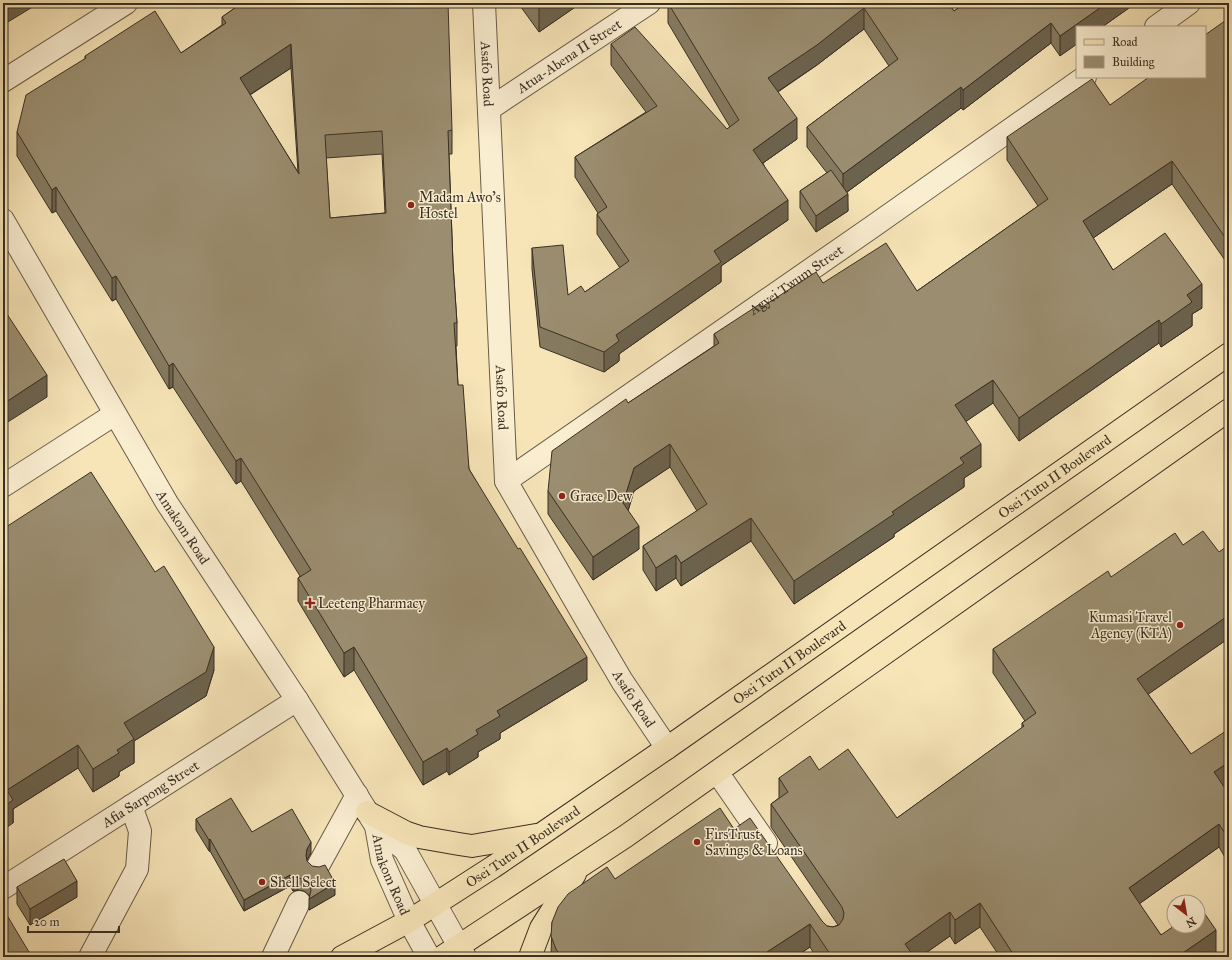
<svg xmlns="http://www.w3.org/2000/svg" width="1232" height="960" viewBox="0 0 1232 960" font-family="'IM FELL Great Primer',serif">
	<rect width="100%" height="100%" fill="#f7e5b8"/>
	<filter id="stains"><feTurbulence type="fractalNoise" baseFrequency=".005" numOctaves="4"/><feColorMatrix values="0 0 0 0 .2 0 0 0 0 .09 0 0 0 0 .02 0 0 0 .5 -.17"/></filter>
	<radialGradient id="worn" r=".72"><stop offset=".6" stop-color="#630" stop-opacity="0"/><stop offset="1" stop-color="#630" stop-opacity=".3"/></radialGradient>
	<g fill="none" stroke-linecap="round" stroke-linejoin="round">
		<g stroke="#685c48" stroke-width="24">
			<g id="minor">
				<path id="s1" d="M484,3L506,481L588,623L622,681L667,748"/>
				<path d="M1156,27L1189,3"/>
				<path d="M3,81L126,3"/>
				<path id="s2" d="M489,109L649,3"/>
				<path id="s3" d="M3,220L167,503L297,700L376,826L405,850L465,957"/>
				<path id="s4" d="M506,481L872,227L1085,77"/>
				<path d="M3,486L115,414"/>
				<path d="M717,772L766,843"/>
				<path id="s5" d="M376,826L382,860L409,921L429,957"/>
				<path d="M318,866L357,795"/>
				<path id="s6" d="M3,888L297,700"/>
				<path d="M90,957L137,869L140,831L131,806"/>
				<path d="M273,957L299,902"/>
			</g>
		</g>
		<g stroke="#382f23" stroke-width="24">
			<g id="major">
				<path d="M367,812L407,833L419,837L459,844L472,846L536,835"/>
				<path id="s7" d="M342,957L409,921L493,867L543,833L667,748L1229,354"/>
				<path d="M442,957L626,836L1229,410"/>
				<path d="M530,957L541,928L575,874"/>
			</g>
		</g>
		<use href="#minor" stroke="#faeed1" stroke-width="22"/>
		<use href="#major" stroke="#f7e5b8" stroke-width="22"/>
	</g>
	<path fill="#857a60" stroke="#382f23" fill-rule="evenodd" d="M242,3L452,130V154H449L453,264L457,323V346H456L458,385L469,469L587,680L500,733V739L478,752V757L449,775L447,771L423,785L354,670L344,677L298,601V578L300,576L241,481L236,484L173,387L169,389L116,299L112,301L56,211L52,213L17,156V132L85,59V56L181,53L222,25V17ZM291,68L298,172L250,95ZM382,154L385,213L330,218L326,158Z
		M518,3H581L539,32Z
		M668,3H948L954,11L966,3H1136L1102,27H1077L1060,56L1051,43L963,110L961,108L847,192L848,211L816,232L800,208V191L827,173L807,147V127L889,66L864,29L817,65L778,92L797,139L763,163L788,220L721,266V282L619,354V361L604,372L540,347L532,269V248L568,295L585,292L620,268L597,234V214L598,213L575,177V157L646,112L611,65V44L727,129L730,127L668,23Z
		M1229,18V266L1172,184L1093,238L1113,270L1202,308L1192,314V326L1161,347L1159,343L1019,441L993,403L966,421L981,467L964,478V487L894,534V537L794,604L751,541L681,586L676,578L656,591L643,570V546L697,511L670,467L634,491L628,511L639,549L593,580L548,514V491L628,403L714,346V334L762,307L823,283L917,291L1038,206L1007,160V137L1110,105L1205,77Z
		M3,529L214,670L206,696L134,741V763L119,772V776L93,792L78,768L13,809V823Z
		M1111,577L1229,638L1148,694L1191,754L1225,788L1229,794V864L1219,847L1139,904L1161,935L1216,953L1211,957H1000L980,927L955,944L950,936L920,957H816L810,947L795,957H551L552,922L615,879L734,829L822,921L827,926L833,927L838,925L771,827V804L779,798V778L819,770L897,818L1022,728V723L1025,721L993,673V649Z
		M196,819L252,832L311,853L307,860V861L335,895L309,910L310,897L309,895L304,891L298,890L293,891L290,886L244,911L210,851H209L196,830Z
		M17,887L77,897L30,925L17,904Z"/>
	<path fill="#6c634e" stroke="#382f23" d="M3,3H39L3,25Z
		M546,3H581L539,32V8Z
		M1107,3H1136L1102,27H1077V44L1060,56V36Z
		M864,8V29L817,65L768,98V78Z
		M1051,23V43L963,110V90Z
		M291,44V68L240,101V78Z
		M961,87V108L843,195V174Z
		M797,118V139L753,170V150Z
		M1172,161V184L1083,245V221Z
		M56,187V211L52,213V190Z
		M848,194V211L816,232V216Z
		M788,200V220L721,266V282L619,354V361L604,372V352L616,335L714,251Z
		M116,276V299L112,301V278Z
		M1202,284V308L1192,314V326L1161,347V324L1187,295Z
		M1159,320V343L1019,441V418Z
		M173,363V387L169,389V366Z
		M47,375V397L3,425V404Z
		M993,380V403L955,429V405Z
		M670,444V467L634,491L623,527V503L634,468Z
		M981,444V467L964,478V487L894,534V537L794,604V581L960,458Z
		M241,458V481L236,484V461Z
		M751,518V541L681,586V563Z
		M639,526V549L593,580V557Z
		M676,555V578L656,591V568Z
		M1229,615V638L1137,702V679Z
		M214,647V670L206,696L134,741V763L119,772V776L93,792V769L124,723Z
		M354,647V670L344,677V653Z
		M587,657V680L500,733V739L478,752V757L449,775V752L497,711Z
		M78,745V768L13,809V823L3,830V807L7,790Z
		M447,748V771L423,785V762Z
		M1229,762V785L1214,795V772Z
		M1219,824V847L1129,911V888Z
		M210,839V851H209V840Z
		M311,842V853L307,860L306,855L307,849Z
		M290,875V886L244,911V900Z
		M298,878V890L293,891V880Z
		M77,881V897L30,925V909Z
		M335,883V895L309,910V899Z
		M980,903V927L955,944V920Z
		M950,912V936L920,957H905V944Z
		M810,924V947L795,957H767V952Z
		M1216,930V953L1211,957H1180V955Z"/>
	<path fill="#9b8e70" stroke="#382f23" fill-rule="evenodd" d="M242,3H448L452,130L448,131L453,264L457,323H454L458,385H463L469,469L518,549L520,548L587,657L497,711L500,716L476,730L478,734L449,752L447,748L423,762L354,647L344,653L298,578L311,570L241,458L236,461L173,363L169,366L116,276L112,278L56,187L52,190L17,132L26,95L86,58L85,56L155,11L181,53L226,23L222,17ZM291,44L299,174L240,78ZM382,131L386,213L330,218L325,135Z
		M535,3H546L539,8Z
		M668,3H948L954,11L966,3H1107L1060,36L1051,23L963,90L961,87L843,174L807,127L898,59L864,8L817,45L768,78L797,118L753,150L788,200L714,251L721,262L616,335L619,341L604,352L540,327L532,248L563,245L568,295L581,286L585,292L629,261L597,214L607,207L575,157L657,106L611,44L635,27L727,129L739,120Z
		M1229,18V243L1172,161L1083,221L1113,270L1165,233L1202,284L1187,295L1192,302L1161,324L1159,320L1019,418L993,380L955,405L981,444L960,458L964,463L892,512L894,514L794,581L751,518L681,563L676,555L656,568L643,546L707,504L670,444L634,468L623,503L639,526L593,557L548,491L552,451L626,399L628,403L719,343L714,334L760,304L762,307L816,272L823,283L886,243L917,291L1048,199L1007,137L1092,79L1110,105L1149,77H1205V35Z
		M831,170L848,194L816,216L800,191Z
		M3,308L47,375L3,404Z
		M91,472L155,572L164,566L214,647L206,672L124,723L134,739L117,750L119,753L93,769L78,745L7,790L13,800L3,807V529Z
		M1203,531L1219,552L1229,545V615L1137,679L1191,754L1229,729V762L1214,772L1229,794V840L1219,824L1129,888L1161,935L1174,926H1198V909L1200,907L1216,930L1180,955L1181,957H1015L980,903L955,920L950,912L905,944L914,957H832L810,924L767,952L770,957H561L556,949L551,936L552,922L558,907L568,894L607,867L615,879L720,808L734,829L750,818L822,921L827,926L833,927L839,925L843,919L844,913L842,907L771,804L788,792L779,778L810,756L819,770L848,749L897,818L1024,726L1022,723L1036,713L993,649L1108,571L1111,577L1175,533L1183,545Z
		M231,798L252,832L292,809L311,842L307,849L306,855L307,861L312,866L319,867L325,865L335,883L309,899L311,890L309,883L304,879L298,878L293,880L290,875L244,900L210,839L209,840L196,819Z
		M64,859L77,881L30,909L17,887Z
		M5,912L32,957H3V917Z"/>
	<g fill="#8f2418" stroke="#faeed1" stroke-width="1.5">
		<circle cx="411" cy="205" r="4"/>
		<circle cx="562" cy="496" r="4"/>
		<path d="M308 597h4v4h4v4h-4v4h-4v-4h-4v-4h4z"/>
		<circle cx="1180" cy="625" r="4"/>
		<circle cx="697" cy="842" r="4"/>
		<circle cx="262" cy="882" r="4"/>
	</g>
	<g text-anchor="middle" dominant-baseline="central" stroke-width="3" stroke-linejoin="round" paint-order="stroke">
		<g font-size="14" fill="#382f23" stroke="#faeed1">
			<text stroke="none"><textPath href="#s2" startOffset="96">Atua-Abena II Street</textPath></text>
			<text stroke="none"><textPath href="#s1" startOffset="71">Asafo Road</textPath></text>
			<text stroke="none"><textPath href="#s4" startOffset="353">Agyei Twum Street</textPath></text>
			<text stroke="none"><textPath href="#s1" startOffset="395">Asafo Road</textPath></text>
			<text stroke="none"><textPath href="#s7" startOffset="860">Osei Tutu II Boulevard</textPath></text>
			<text stroke="none"><textPath href="#s3" startOffset="356">Amakom Road</textPath></text>
			<text stroke="none"><textPath href="#s7" startOffset="536">Osei Tutu II Boulevard</textPath></text>
			<text stroke="none"><textPath href="#s1" startOffset="731">Asafo Road</textPath></text>
			<text stroke="none"><textPath href="#s6" startOffset="175">Afia Sarpong Street</textPath></text>
			<text stroke="none"><textPath href="#s7" startOffset="212">Osei Tutu II Boulevard</textPath></text>
			<text stroke="none"><textPath href="#s5" startOffset="51">Amakom Road</textPath></text>
		</g>
		<g font-size="14" fill="#382f23" stroke="#faeed1" text-anchor="start">
			<text x="419" y="197">Madam Awo's<tspan x="419" dy="16">Hostel</tspan></text>
			<text x="570" y="496">Grace Dew</text>
			<text x="318" y="603">Leeteng Pharmacy</text>
			<text x="1172" y="617" text-anchor="end">Kumasi Travel<tspan x="1172" dy="16">Agency (KTA)</tspan></text>
			<text x="705" y="834">FirsTrust<tspan x="705" dy="16">Savings &amp; Loans</tspan></text>
			<text x="270" y="882">Shell Select</text>
		</g>
	</g>
	<rect width="1232" height="960" fill="none" stroke="#f7e5b8" stroke-width="16"/>
	<rect x="4" y="4" width="1224" height="952" fill="none" stroke="#382f23" stroke-width="2"/>
	<rect x="8" y="8" width="1216" height="944" fill="none" stroke="#382f23"/>
	<rect x="1076" y="26" width="130" height="52" fill="#faeed1" stroke="#aca28b"/>
	<rect x="1084" y="39" width="20" height="6" fill="#f7e5b8" stroke="#aca28b"/>
	<text x="1112" y="46" font-size="12" fill="#382f23">Road</text>
	<rect x="1084" y="56" width="20" height="12" fill="#9b8e70" stroke="#aca28b"/>
	<text x="1112" y="66" font-size="12" fill="#382f23">Building</text>
	<g transform="translate(1186 914) rotate(149)"><circle r="19" fill="#faeed1" stroke="#aca28b"/>
	<path d="M0-3L7 15L0 10L-7 15Z" fill="#8f2418"/>
	<text y="-6" font-size="11" font-weight="bold" text-anchor="middle" fill="#382f23">N</text>
	</g>
	<path d="M28 926v6h91v-6" fill="none" stroke="#382f23" stroke-width="2"/>
	<text x="34" y="926" font-size="12" fill="#382f23" stroke="#faeed1" stroke-width="3" paint-order="stroke">20 m</text>
	<rect width="100%" height="100%" filter="url(#stains)"/>
	<rect width="100%" height="100%" fill="url(#worn)"/>
</svg>
